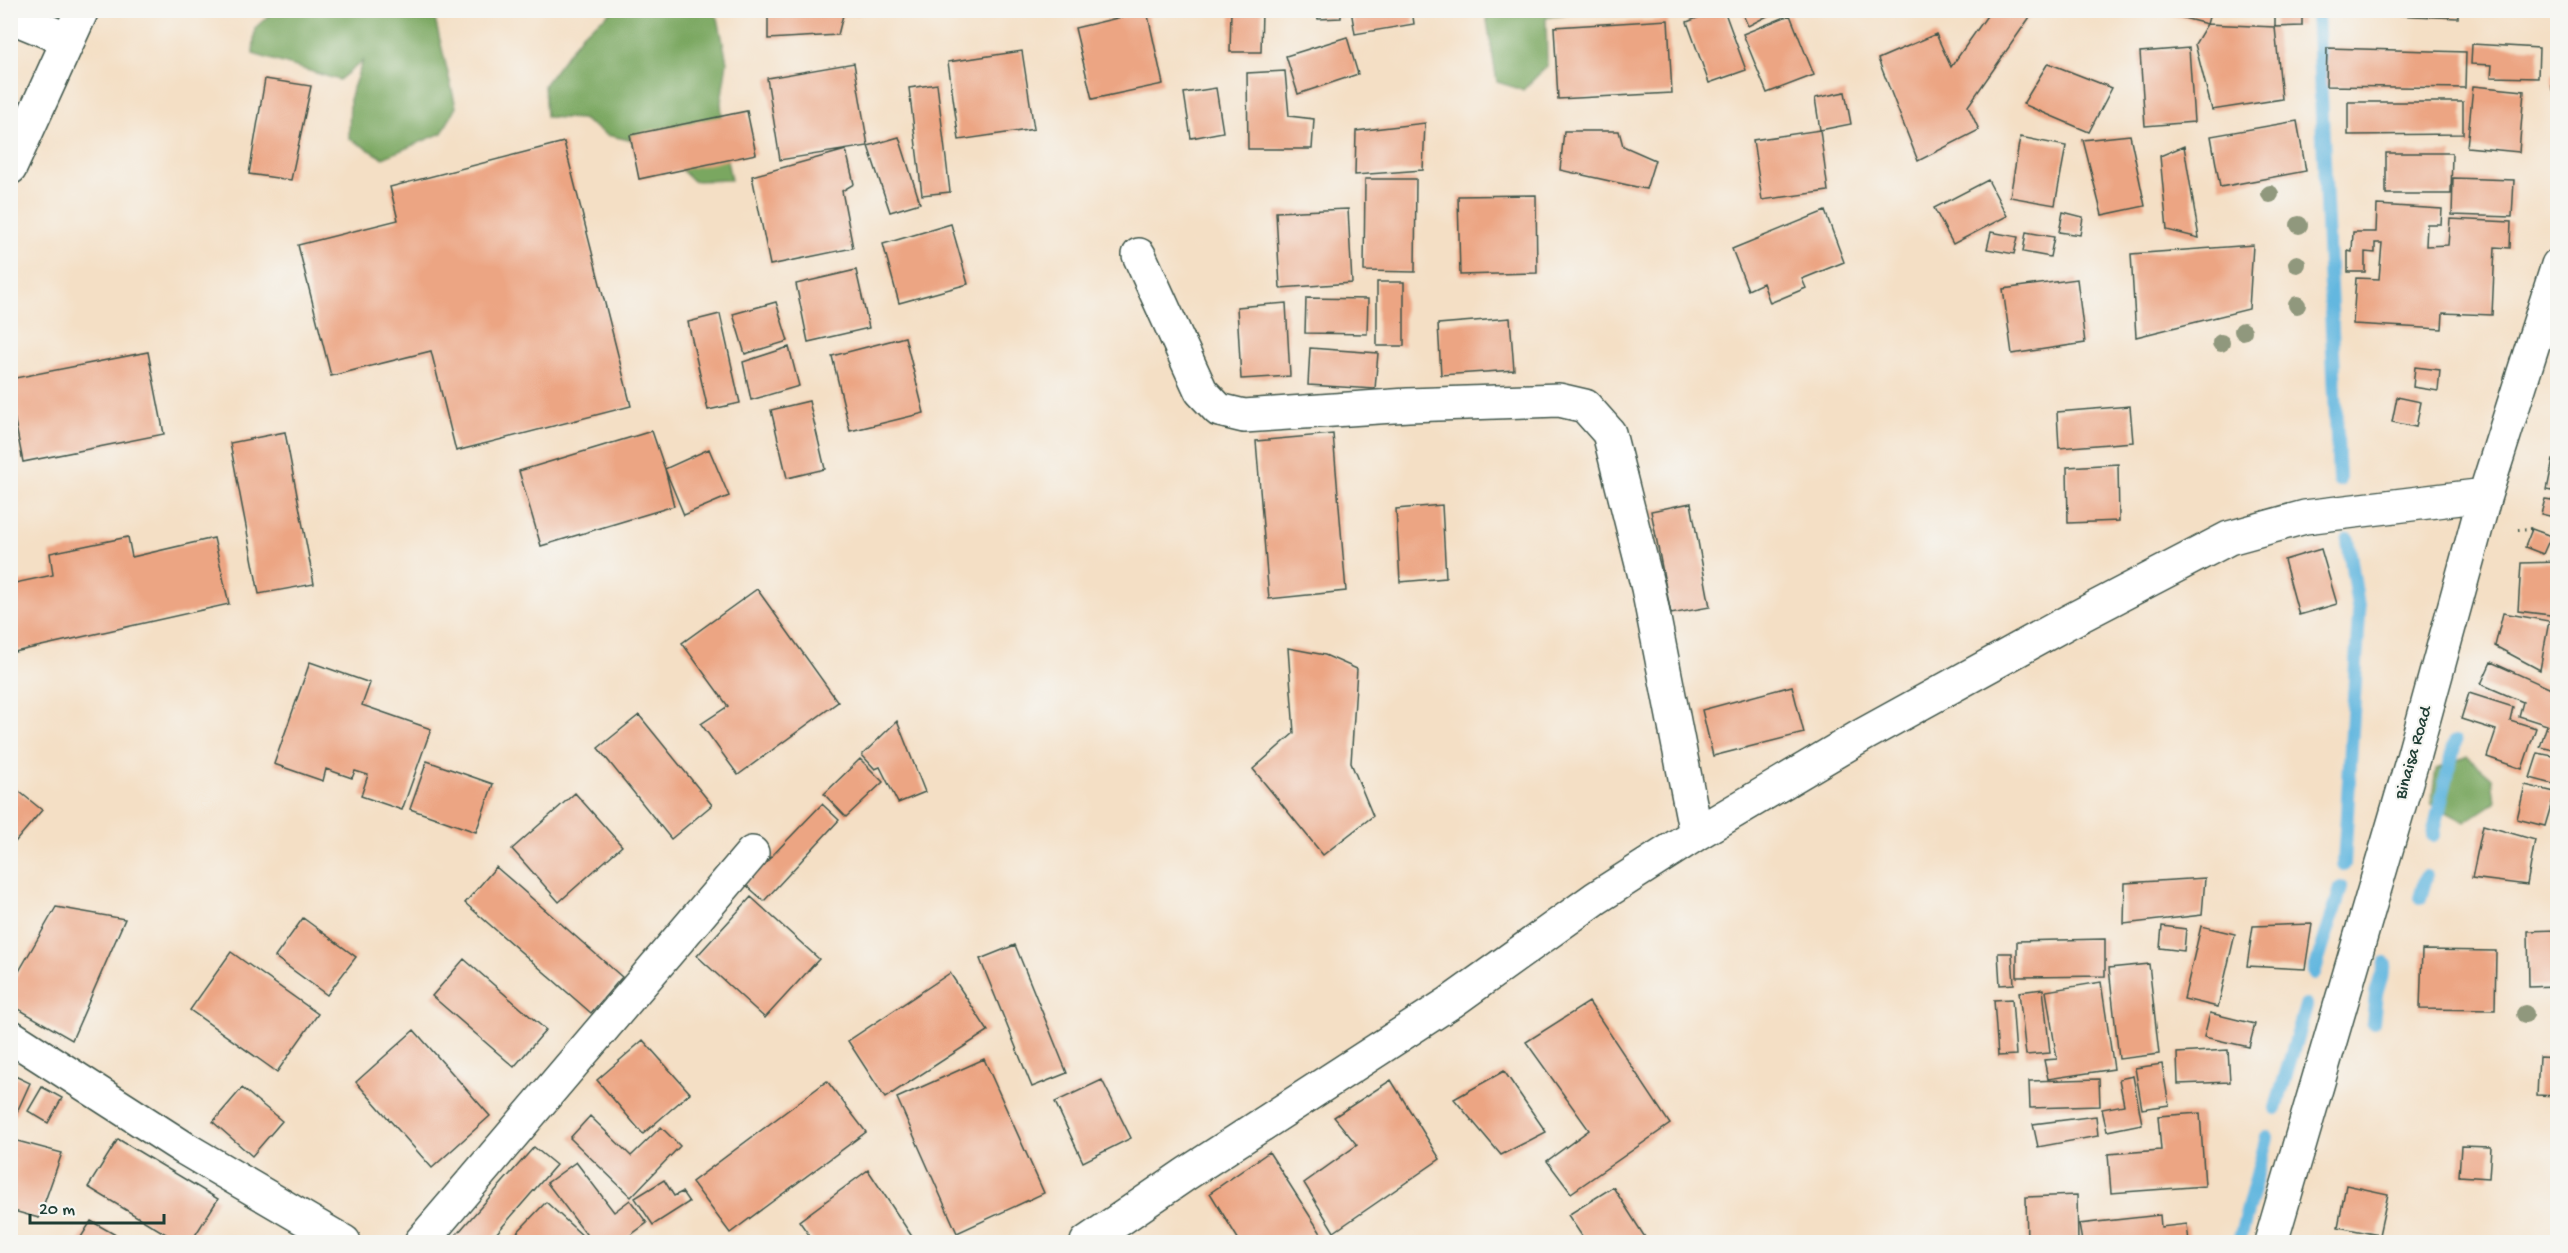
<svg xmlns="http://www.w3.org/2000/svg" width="2568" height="1253" viewBox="0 0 2568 1253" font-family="'Gochi Hand',sans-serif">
	<rect width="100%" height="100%" fill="#f6f6f2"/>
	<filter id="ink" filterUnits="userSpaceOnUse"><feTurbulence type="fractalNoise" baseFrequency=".0167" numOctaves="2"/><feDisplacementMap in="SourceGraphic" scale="12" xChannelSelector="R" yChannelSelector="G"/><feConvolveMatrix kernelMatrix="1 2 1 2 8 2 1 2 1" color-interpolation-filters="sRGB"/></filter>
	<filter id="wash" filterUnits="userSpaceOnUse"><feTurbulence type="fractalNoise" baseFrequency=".008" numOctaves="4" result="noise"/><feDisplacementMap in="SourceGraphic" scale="24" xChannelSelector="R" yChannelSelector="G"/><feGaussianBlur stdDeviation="1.35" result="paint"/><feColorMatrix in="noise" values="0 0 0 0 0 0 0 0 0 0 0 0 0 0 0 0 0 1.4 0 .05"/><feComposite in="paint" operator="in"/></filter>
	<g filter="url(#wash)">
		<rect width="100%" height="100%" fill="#f4dfc5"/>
		<path fill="#7aa760" stroke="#4c724a" stroke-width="1.5" d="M274,11H433L456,107L442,133L383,158L349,138L350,96L363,61L339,80L253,54L255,28Z
			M613,11H711L718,18L727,62L721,102L724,145L731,180L693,181L656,146L607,135L582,119L546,117L544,85L583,33Z
			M1482,11H1578L1546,18L1547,66L1523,90L1497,82L1486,14Z
			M2467,756L2492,778L2495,802L2465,822L2431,804L2436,769Z"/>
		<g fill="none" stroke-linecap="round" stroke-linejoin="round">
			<path stroke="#63b7df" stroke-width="14" d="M2317,10L2339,480
				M2433,835L2455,742
				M2344,864L2359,614L2348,540
				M2420,898L2426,877
				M2314,973L2341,888
				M2373,1022L2376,994L2385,964
				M2276,1108L2306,1006
				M2239,1242L2267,1137"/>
		</g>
		<g id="blocks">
			<path fill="#eca583" d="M768,10H859V15H843L838,35L768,39Z
				M953,10H1024V15L953,17Z
				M1231,10H1262L1261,52H1230Z
				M1316,10H1341V18L1318,19Z
				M1351,10H1412L1414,24L1355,34Z
				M1717,10H1724L1746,70L1709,83L1687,22Z
				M1741,10H1779L1748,26Z
				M1991,10H2024L2032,14L1968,106L1979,130L1918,161L1878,59L1936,34L1951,67Z
				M2211,10L2207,24L2275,27V10H2302V26L2275,27L2282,99L2212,110L2195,44L2207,24L2156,11Z
				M2348,10H2458V18L2348,13Z
				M1147,11L1163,84L1092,99L1075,28Z
				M1790,15L1814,75L1767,93L1743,34Z
				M1668,20L1672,93L1558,99L1554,27Z
				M1347,37L1358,74L1298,94L1286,56Z
				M2472,44L2539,48L2538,78L2491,77L2492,65L2471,64Z
				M2189,48L2194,122L2145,126L2140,52Z
				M2327,48L2466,52L2465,88L2326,86Z
				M1022,51L1034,129L959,140L948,62Z
				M854,63L868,146L780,160L767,78Z
				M2048,63L2112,88L2089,132L2023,104Z
				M1285,71L1289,116L1314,119L1312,149H1248L1247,73Z
				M2552,74H2558V90H2552Z
				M265,79L311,86L291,180L249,174Z
				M937,84L950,192L922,195L909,88Z
				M2473,86L2524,91L2519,152L2467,147Z
				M1216,88L1223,132L1191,138L1184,93Z
				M1845,92L1851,124L1820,130L1815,98Z
				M2348,102H2463V134L2348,135Z
				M747,111L756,154L639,179L630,135Z
				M2297,121L2306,171L2220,187L2211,136Z
				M1425,123L1423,170L1355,175L1356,131Z
				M1820,130L1828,191L1762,200L1753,140Z
				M1564,131H1619L1623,146L1655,160L1646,189L1560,170Z
				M2130,135L2145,206L2102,215L2083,140Z
				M899,137L920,203L890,212L868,146Z
				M2020,137L2066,146L2055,205L2010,197Z
				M564,142L631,406L456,451L431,351L331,376L298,245L398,220L390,187Z
				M2184,146L2199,238L2167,230L2160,156Z
				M846,150L854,184L842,191L853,248L770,265L752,176Z
				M2386,153H2452L2451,194H2386Z
				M2453,178L2514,180L2512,217L2452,215Z
				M1365,179H1416L1415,272L1364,271Z
				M1988,180L2007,216L1953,244L1934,208Z
				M1536,195L1537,273L1460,275L1458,196Z
				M2377,205L2442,209L2441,224H2427L2426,246L2448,245L2450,219L2511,222L2510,248L2495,247L2492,315L2443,313L2442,329L2353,324L2356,278L2379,279L2382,243H2375V253L2365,252V272H2348V251L2352,252L2353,232H2376Z
				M1348,209L1352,283L1280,288L1276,212Z
				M1825,211L1844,262L1802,279L1806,288L1770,303L1763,283L1748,290L1732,249Z
				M2063,212L2083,217L2080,235L2059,232Z
				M951,224L968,284L899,303L883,244Z
				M1991,232L2018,237L2014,254L1987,249Z
				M2026,232L2054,237L2050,257L2023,252Z
				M2253,245L2249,309L2136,337L2131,254Z
				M856,270L869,328L808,342L796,284Z
				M2077,279L2085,343L2012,354L2003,289Z
				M1377,282H1404V346H1377Z
				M1306,298L1368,299L1367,334L1305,333Z
				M776,302L788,341L745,354L733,314Z
				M1286,303L1290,376L1241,379L1237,307Z
				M720,314L740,403L708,410L688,322Z
				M1510,318L1514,370L1441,375L1438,324Z
				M905,337L924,413L850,431L832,356Z
				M789,347L799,386L751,400L743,362Z
				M1310,348L1378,353L1375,389L1308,385Z
				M148,352L164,434L23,462L10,396V379Z
				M2415,367L2440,370L2438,391L2413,387Z
				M2397,397L2421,402L2416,427L2392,422Z
				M809,401L825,469L787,478L771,410Z
				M2130,406L2133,442L2059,448L2057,412Z
				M652,431L665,469L709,449L729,496L684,515L665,469L674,506L541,546L519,471Z
				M285,432L314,584L259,594L230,443Z
				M1333,434L1346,591L1269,599L1256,441Z
				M2553,460L2558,461V492L2547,490Z
				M2118,464L2119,521L2068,523L2067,467Z
				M2545,499L2558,501V518L2541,514Z
				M1691,503L1710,607L1671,614L1651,511Z
				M1442,505L1446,578L1400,582L1396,509Z
				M2532,529L2551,536L2543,554L2525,547Z
				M128,537L132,557L214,538L229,604L10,653V584L53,575L50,553Z
				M2321,549L2337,604L2299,615L2284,560Z
				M2558,562V616L2518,611L2521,563Z
				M757,589L838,702L738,775L701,724L728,706L682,643Z
				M2503,613L2549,621L2540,670L2495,646Z
				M1288,648L1325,655L1357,669L1351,763L1373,816L1323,855L1253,769L1294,733Z
				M310,662L370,683L362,705L431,729L402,810L361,796L368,775L355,771L352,778L326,769L323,781L274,764Z
				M2491,662L2558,692V751L2540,747L2547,725L2519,716L2523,702L2481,684Z
				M1792,686L1804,733L1713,756L1702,710Z
				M2469,693L2513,707L2510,720L2536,728L2522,769L2487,757L2496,730L2461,719Z
				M639,715L712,805L671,839L598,748Z
				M897,721L925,792L898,803L880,767L875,769L862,755Z
				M2538,753L2558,757V772L2553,784L2530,778Z
				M860,759L883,782L846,817L824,794Z
				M427,761L493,784L476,832L410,809Z
				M10,784L42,810L10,848Z
				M2525,785L2555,792L2545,826L2517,819Z
				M575,793L622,846L559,902L512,849Z
				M822,804L839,820L764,901L745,884Z
				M2483,825L2535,840L2527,885L2472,878Z
				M496,867L622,977L591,1013L465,903Z
				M2205,878L2202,915L2124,924L2125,883Z
				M751,897L819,959L765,1018L697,956Z
				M56,907L125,919L72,1040L10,1004V987Z
				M303,918L356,957L327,995L275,957Z
				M2312,924L2305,969L2247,966L2253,926Z
				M2162,926L2186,929L2184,951L2160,948Z
				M2201,926L2235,934L2218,1007L2184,999Z
				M2558,930V986L2529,987L2528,931Z
				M2105,939V976L2017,977V941Z
				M1015,945L1067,1073L1032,1087L980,959Z
				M2422,950L2496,951L2495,1010L2420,1009Z
				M231,952L318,1014L277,1072L190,1010Z
				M1998,953H2012L2014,984L2000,985Z
				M464,959L546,1030L514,1067L432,996Z
				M2149,964L2159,1054L2119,1059L2109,968Z
				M950,973L988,1031L885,1098L848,1041Z
				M2101,982L2114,1069L2048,1079L2044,1060L2057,1059L2046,991Z
				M2043,989L2050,1053L2026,1055L2019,992Z
				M2012,999L2016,1055L1998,1056L1994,1000Z
				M1589,1002L1670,1124L1571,1193L1547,1161L1589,1130L1526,1042Z
				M2210,1013L2255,1024L2249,1047L2204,1037Z
				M2556,1015H2558V1054L2550,1052Z
				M414,1030L490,1116L432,1168L356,1082Z
				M643,1040L690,1093L643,1134L597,1080Z
				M2228,1050L2230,1082L2178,1084L2177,1053Z
				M2539,1057L2558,1058V1096L2537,1095Z
				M984,1059L1044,1193L957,1233L897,1098Z
				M2162,1064L2169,1105L2142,1109L2135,1068Z
				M1504,1071L1546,1132L1501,1155L1454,1099Z
				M15,1076L30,1083L16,1114L10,1111V1085Z
				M2133,1076L2142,1124L2107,1131L2102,1109L2124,1105L2119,1079Z
				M2099,1079L2100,1106L2030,1108L2029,1081Z
				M1102,1080L1131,1138L1083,1162L1055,1102Z
				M1391,1080L1440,1159L1334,1232L1304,1183L1357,1145L1334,1117Z
				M827,1081L866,1132L730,1233L692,1182Z
				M42,1087L62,1098L48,1123L28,1111Z
				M242,1088L282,1121L252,1156L213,1122Z
				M2200,1113L2205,1186L2111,1193L2108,1154L2161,1150L2158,1116Z
				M590,1116L631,1156L661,1127L680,1146L631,1197L570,1138Z
				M2096,1116L2098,1136L2038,1147L2033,1124Z
				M10,1139L62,1153L39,1218L10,1210Z
				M118,1139L218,1199L191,1242H179L88,1187Z
				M2461,1146L2491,1147L2489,1178L2459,1176Z
				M534,1147L556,1165L489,1242H450Z
				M1269,1152L1322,1235L1310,1242H1240L1210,1193Z
				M576,1162L614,1212L630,1200L647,1223L621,1242H592L547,1183Z
				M868,1170L915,1241L814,1242L799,1221Z
				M664,1180L674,1196L682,1192L689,1202L653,1225L635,1198Z
				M2346,1185L2388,1194L2379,1235L2338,1227Z
				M1613,1187L1648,1242H1586L1568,1215Z
				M2077,1195L2078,1242H2027L2026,1197Z
				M546,1202L586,1239L582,1242H508Z
				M2160,1215L2161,1227L2187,1224L2189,1242H2082L2079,1224Z
				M91,1221L128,1242H78Z"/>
		</g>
	</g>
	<g filter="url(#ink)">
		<use href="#blocks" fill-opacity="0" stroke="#3f554a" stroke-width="1.5"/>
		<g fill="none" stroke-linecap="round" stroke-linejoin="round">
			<g stroke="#3f554a" stroke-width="36">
				<path id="minor" d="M10,16L68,40
					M10,168L82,10
					M1139,255L1201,391L1219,410L1244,416L1408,405L1559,400L1585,406L1609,433L1648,588L1696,834
					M10,1036L184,1148L344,1242
					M421,1242L752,853
					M1087,1242L1186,1174L1451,1002L1596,898L1696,834L1863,735L2068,622L2229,538L2305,517L2485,495
					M2271,1242L2413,758L2485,495L2558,265"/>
			</g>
			<path stroke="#3f554a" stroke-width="4" stroke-dasharray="1.5 4.5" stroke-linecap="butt" d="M2518,530L2532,529"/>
			<use href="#minor" stroke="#fff" stroke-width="33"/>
		</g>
		<g fill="#90987d">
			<circle cx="2270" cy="194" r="9"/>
			<circle cx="2299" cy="225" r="9"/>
			<circle cx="2297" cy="264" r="9"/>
			<circle cx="2297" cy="305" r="9"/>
			<circle cx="2243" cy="331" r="9"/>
			<circle cx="2221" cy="343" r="9"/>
			<circle cx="2525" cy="1014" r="9"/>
		</g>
	</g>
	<g text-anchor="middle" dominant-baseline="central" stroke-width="4.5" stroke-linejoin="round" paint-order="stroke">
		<g font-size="18" fill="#1f3d34" stroke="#f6f6f2">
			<text transform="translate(2414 753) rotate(-74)">Binaisa Road</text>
		</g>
	</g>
	<rect width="2568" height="1253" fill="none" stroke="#f6f6f2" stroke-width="36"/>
	<path d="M30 1214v9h134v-9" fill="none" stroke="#1f3d34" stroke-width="3"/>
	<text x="39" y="1214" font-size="18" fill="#1f3d34" stroke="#f6f6f2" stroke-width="4.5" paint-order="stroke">20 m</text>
</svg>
